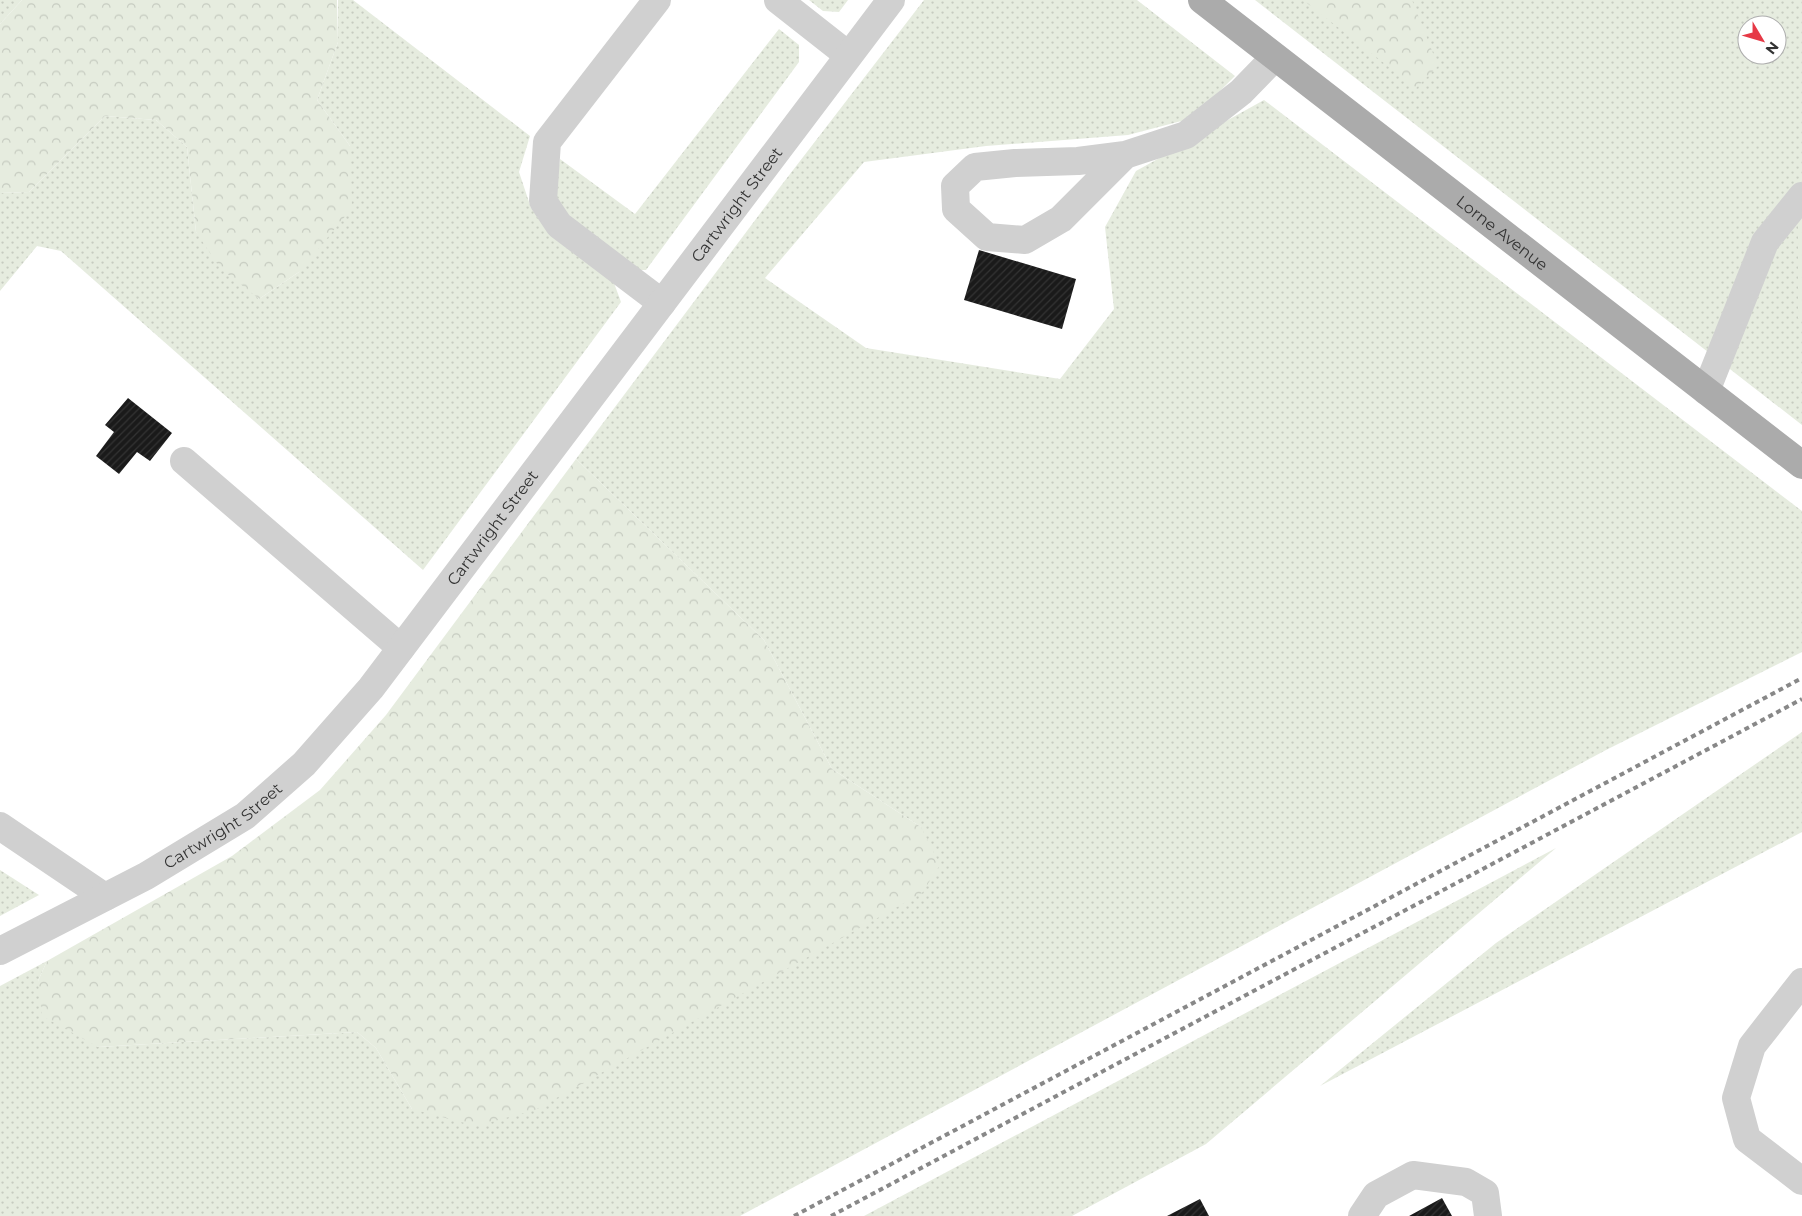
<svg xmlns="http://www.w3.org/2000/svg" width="1802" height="1216" viewBox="0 0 1802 1216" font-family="Montserrat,sans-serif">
	<defs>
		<pattern id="grass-dots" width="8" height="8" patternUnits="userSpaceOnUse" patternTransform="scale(1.25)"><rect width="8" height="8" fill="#e6ecdf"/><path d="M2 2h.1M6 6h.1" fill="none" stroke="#c6cbc0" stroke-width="1.8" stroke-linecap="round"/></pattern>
		<pattern id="forest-crowns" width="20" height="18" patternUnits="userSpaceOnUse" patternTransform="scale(1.25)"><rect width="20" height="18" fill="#e6ecdf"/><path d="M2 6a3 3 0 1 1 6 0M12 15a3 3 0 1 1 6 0" fill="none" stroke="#c6cbc0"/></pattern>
		<pattern id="building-hatch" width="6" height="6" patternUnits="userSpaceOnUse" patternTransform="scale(1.25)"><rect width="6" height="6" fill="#1a1a1a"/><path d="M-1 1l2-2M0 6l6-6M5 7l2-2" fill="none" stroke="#333"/></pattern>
	</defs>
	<rect width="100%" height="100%" fill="#fff"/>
	<path fill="url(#grass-dots)" fill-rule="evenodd" d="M0,0H22L0,24Z
		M338,0H353L530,136L519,172L531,208L550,232L614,283L621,302L423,570L61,251L37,246L0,291V193L29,192L105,116L156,120L187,147L196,232L259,299L299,272L350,146L317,100L338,42Z
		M809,0H848L839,12L823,11Z
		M924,0H1137L1235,76L1193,118L1128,135L986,146L864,162L765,278L866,348L1060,379L1114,309L1105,227L1136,171L1264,100L1802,511V652L1606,750L740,1216H0V986L47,961L38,981L98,1047L357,1032L376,1048L412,1109L921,827L832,769L764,640L576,459L780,187Z
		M1255,0H1802V425ZM1747,25H1777V55H1747Z
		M779,29L799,45V62L646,270H635L569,223L555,193L560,159L635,214Z
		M1802,732V832L1320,1086L1496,943Z
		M1556,848L1206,1144L1072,1216H864Z
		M0,870L39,895L0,916Z"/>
	<path fill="url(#forest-crowns)" d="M22,0H337L338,42L317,100L350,146L352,208L299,272L259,299L220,268L196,232L187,147L156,120L105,116L29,192L0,193V24Z
		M1303,0H1412L1438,66L1416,88Z
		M1802,214V321L1798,318V217Z
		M576,459L764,640L832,769L921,827L940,865L922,893L535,1110L476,1126L412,1109L376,1048L357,1032L98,1047L42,1016L38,981L47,961L232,856L320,790L386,715Z"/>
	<path fill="url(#building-hatch)" d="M979,250L1076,279L1062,329L964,300Z
		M128,398L172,433L150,461L137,452L119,474L96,456L114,432L105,425Z
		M1442,1198L1452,1216H1409Z
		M1200,1199L1209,1216H1167Z"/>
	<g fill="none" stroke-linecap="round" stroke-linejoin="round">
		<g stroke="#d0d0d0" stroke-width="28">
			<path d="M657,0L547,142L543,201L559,225L662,303"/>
			<path d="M778,0L848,55"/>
			<path d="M1125,155L1061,219L1025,240L987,237L956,209L955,186L975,167L1015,163L1078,161L1125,155L1186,135L1241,92L1275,57"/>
			<path d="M1706,391L1765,242L1802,196"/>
			<path d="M184,461L401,648"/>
			<path d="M0,826L105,897"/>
			<path id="s1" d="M0,951L146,876L245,816L304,764L371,688L891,0"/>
			<path d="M1802,982L1752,1046L1736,1098L1747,1139L1802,1181"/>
			<path d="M1362,1216L1376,1195L1413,1175L1466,1182L1485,1193L1488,1216"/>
		</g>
		<path stroke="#ababab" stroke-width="28" id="s2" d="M1202,0L1802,465"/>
		<path stroke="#888" stroke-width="4" stroke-dasharray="5 4" stroke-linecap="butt" d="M794,1216L1802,678
			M831,1216L1802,699"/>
	</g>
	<g text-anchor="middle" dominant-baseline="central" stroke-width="5" stroke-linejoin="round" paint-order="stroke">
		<g font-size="16" fill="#333" stroke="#fff">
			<text stroke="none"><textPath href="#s1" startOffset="1066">Cartwright Street</textPath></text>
			<text stroke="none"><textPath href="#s2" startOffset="380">Lorne Avenue</textPath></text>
			<text stroke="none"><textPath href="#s1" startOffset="661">Cartwright Street</textPath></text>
			<text stroke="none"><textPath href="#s1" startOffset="256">Cartwright Street</textPath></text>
		</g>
	</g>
	<g transform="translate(1762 40) rotate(128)"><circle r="24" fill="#ffffff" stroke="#adadad"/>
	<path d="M0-4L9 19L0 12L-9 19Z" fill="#e63946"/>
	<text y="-8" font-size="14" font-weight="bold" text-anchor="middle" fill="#333333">N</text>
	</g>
</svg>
